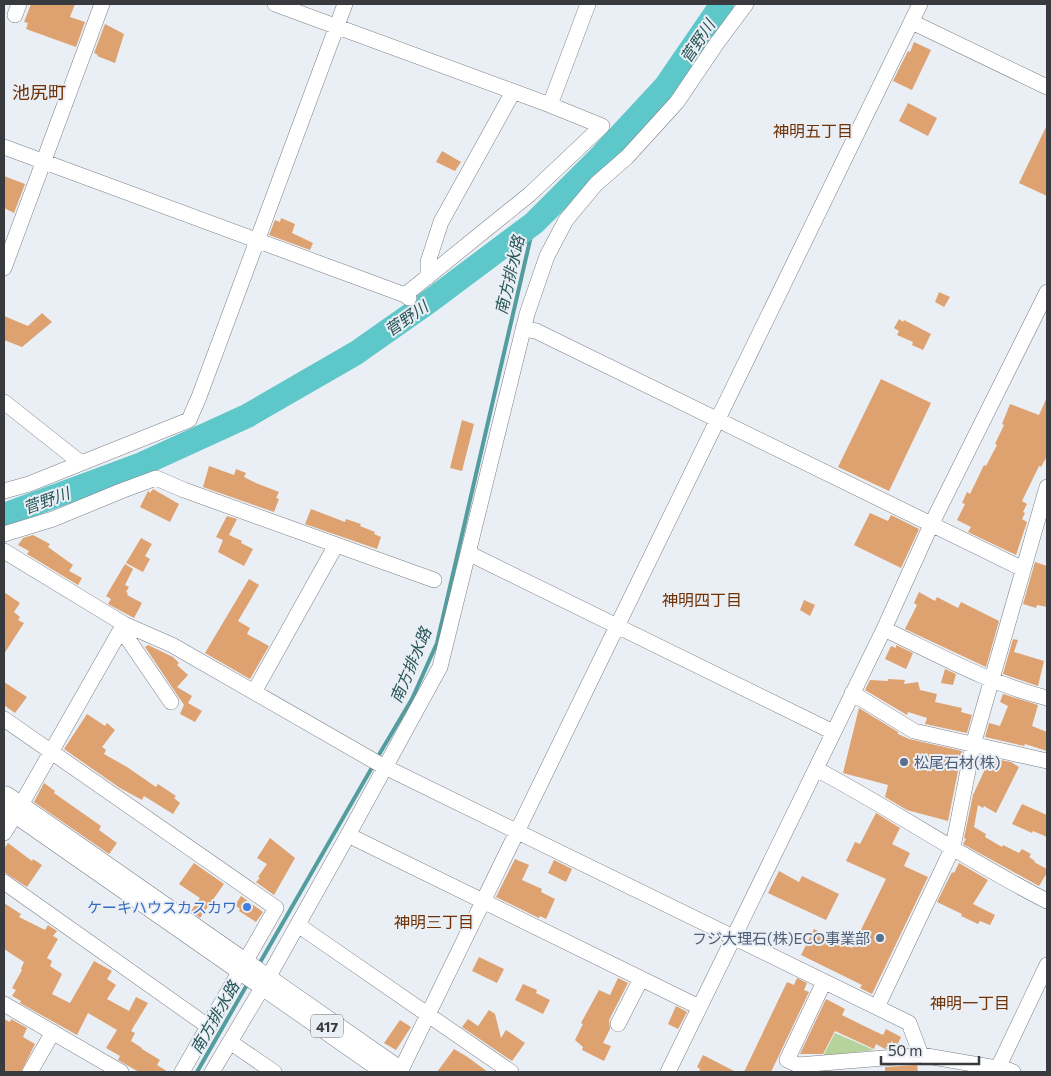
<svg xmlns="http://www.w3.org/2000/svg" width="1051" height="1076" viewBox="0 0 1051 1076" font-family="Commissioner,'Noto Sans JP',sans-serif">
	<rect width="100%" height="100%" fill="#eaeef5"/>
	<path fill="#b6d39c" d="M835,1033L874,1050L823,1056Z"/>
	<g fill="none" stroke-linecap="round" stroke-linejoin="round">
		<path stroke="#539d9f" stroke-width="4" d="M377,758L412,699L437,643L534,223
			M258,966L374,764
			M197,1072L248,983"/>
		<path stroke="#5ec7c9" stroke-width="24" d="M4,515L142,464L247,416L356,353L430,301L534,223L601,156L665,87L722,4"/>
	</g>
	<path fill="#dea270" d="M31,4H75L70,17L85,22L76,47L26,29L28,23L24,22Z
		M105,24L124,34L115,63L97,56L98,55L94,53Z
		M914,42L931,50L912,90L893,81L908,51L910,52Z
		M908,103L937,118L928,136L899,121Z
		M1047,125V196L1019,183Z
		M442,151L461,162L455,171L436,162Z
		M4,176L25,184L14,213L4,208Z
		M281,218L295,224L292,233L313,243L310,250L269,235L275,220L280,222Z
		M939,292L950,297L944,307L935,302Z
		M42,313L52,322L22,347L4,340V316L28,326Z
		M899,319L903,322L904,320L931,334L923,350L912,345L913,342L897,335L899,331L894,328Z
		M881,379L931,403L889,491L838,467Z
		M1047,397V456L1041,467L1039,466L1022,501L1027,504L1023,512L1025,513L1022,519L1027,522L1016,555L968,532L971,527L957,520L965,504L962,503L967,492L970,494L984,465L986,466L997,445L995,444L1004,425L1002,424L1010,404L1039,415Z
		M462,420L474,424L462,471L450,468Z
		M209,466L234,475L236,469L246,473L244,477L256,483L279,492L276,498L279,499L274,512L203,487Z
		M153,489L179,504L170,522L140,507L148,491L150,493Z
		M311,509L345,522L346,519L361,524L360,526L375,532L374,534L381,537L377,549L305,524Z
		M870,513L888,521L891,515L919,529L901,568L854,545Z
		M227,516L237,519L229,535L242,541L241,543L253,549L244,566L218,552L223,540L216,537Z
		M33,535L50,544L48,547L73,565L69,571L82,578L78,585L27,554L29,551L18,545L23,538Z
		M141,538L152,544L145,556L150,559L143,572L126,563Z
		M1035,562L1047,566V607L1037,605L1036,608L1023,604Z
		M125,564L133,569L125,585L129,587L126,592L128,593L127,595L142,603L134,618L108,604L111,599L106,596Z
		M249,579L259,585L238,621L250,628L247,634L269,646L250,679L205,653Z
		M4,592L20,603L14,612L20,617L18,620L24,623L4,654Z
		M919,592L935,601L937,597L958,608L961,602L999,621L986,667L905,629L917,605L914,603Z
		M804,600L815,605L810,616L800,610Z
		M1013,639L1018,640L1014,652L1044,661L1038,686L1003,674Z
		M148,645L173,657L179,663L177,665L188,675L177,687L192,696L188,703L202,711L195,722L180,714L184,705L145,647Z
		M896,645L913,653L906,669L885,659L891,646L896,648Z
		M945,669L956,674L953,685L941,683Z
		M888,679L905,680L904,684L918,682L920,690L937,694L935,702L962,708L961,712L972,715L967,733L925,724L927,718L908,712L907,715L865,690L870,680L888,681Z
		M4,682L27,697L15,713L4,705Z
		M1003,694L1038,705L1032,726L1047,732V751L1025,744L1024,746L985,737L989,723L1000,726L1008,706L1000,702Z
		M859,708L898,732V734L909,739L962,751L948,821L907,810L885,797L888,785L843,773Z
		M87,714L105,726L107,723L115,730L102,747L106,750L104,754L127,767L156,787L158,784L176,796L174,798L180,803L173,814L144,796L142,800L120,788L64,749Z
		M980,756L1011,762L1019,767L996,813L984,806L983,808L978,805L974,827L986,834L985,837L1002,847L1003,845L1019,853L1022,849L1031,854L1029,857L1035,861L1034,862L1047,869V873L1039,886L963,844L966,839L964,838L973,795L987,765L979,763Z
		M44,783L55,791L54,793L101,826L99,830L117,843L109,854L34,802Z
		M1022,804L1047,815V837L1033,831L1032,833L1012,824Z
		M876,813L900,828L892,844L910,853L904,866L928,877L872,994L860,988L862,985L801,955L814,929L852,948L886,879L846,861L855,842L860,844Z
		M270,838L295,858L274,895L256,882L260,878L258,877L267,864L257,858Z
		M8,843L32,861L33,859L42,865L27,887L4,872V849Z
		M515,859L529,865L522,880L542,889L541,892L555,899L546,919L540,916L539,918L496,897Z
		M554,860L572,869L566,882L548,873Z
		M194,863L224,884L200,918L191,911L200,898L179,884Z
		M959,863L988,880L973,904L995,915L990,925L980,921L978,924L961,916L962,914L937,902L952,872L954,873Z
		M779,871L799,882L802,876L839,894L826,920L768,893Z
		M241,896L263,912L256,922L239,911L240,909L235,905Z
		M4,903L21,914L19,917L45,930L48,925L57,931L53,936L58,939L47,958L52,961L50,966L62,974L52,994L70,1003L94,961L112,971L107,979L116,985L107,999L129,1011L136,997L148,1003L131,1031L135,1033L131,1041L142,1048V1049L160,1060L157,1065L168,1072H139L118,1060L120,1056L106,1048L117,1030L88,1013L77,1035L20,1003L21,1001L12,996L16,990L12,988L22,970L21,969L24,962L4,949Z
		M479,957L504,969L497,983L472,971Z
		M618,978L628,983L609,1020L610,1029L603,1043L611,1046L604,1061L582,1050L583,1047L575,1040L583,1024L581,1023L599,990L610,995Z
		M797,978L807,983L804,990L809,992L771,1072H744L787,982L794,985Z
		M523,984L537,990L536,993L550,1000L543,1014L515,1000Z
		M826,999L845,1009L842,1015L864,1026L883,1035L886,1029L901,1037L896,1048L885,1049L876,1044L874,1049L835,1031L823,1054H800Z
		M676,1006L687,1012L678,1029L668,1024Z
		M489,1010L495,1014L501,1038L506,1030L525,1043L512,1061L462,1027L468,1019L478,1026Z
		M4,1019L10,1022L11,1019L27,1028L23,1037L35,1044L21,1072H4Z
		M400,1020L411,1027L396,1050L384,1043Z
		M454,1049L466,1056L488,1072H437Z
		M703,1055L736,1072H699L700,1069L697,1067Z
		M917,1065L918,1072H885V1067Z"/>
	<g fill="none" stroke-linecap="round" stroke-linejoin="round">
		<g stroke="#7c8086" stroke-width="16">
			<path id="street" d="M275,4L550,105L602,126L530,194L405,295
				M15,15L19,4
				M912,22L1047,87
				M550,105L588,4
				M4,147L405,295L409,298
				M4,268L102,4
				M428,277V262L441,222L513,92
				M523,329L536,331L1023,569
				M4,402L81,463
				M4,491L29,484L189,420L199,397L345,4
				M4,534L53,519L121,491L156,478L184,490L434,580
				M4,551L124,624L172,645L381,765L909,1023L921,1055L1008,1070L1013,1072
				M468,553L833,732
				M121,629L171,702
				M884,629C937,654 990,684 1047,698
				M254,692L336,545
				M852,693L914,731L1047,761
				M4,719L276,908L182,1072
				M816,769C894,810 968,861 1047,901
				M4,833L18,810L124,624
				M348,835L699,1007
				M4,882L209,1027
				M298,925L511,1072
				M824,982L787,1060L798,1065L921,1055
				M4,1004L121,1072
				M877,1007L953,847L973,745L1047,487
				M618,1024L641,979
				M230,1042L274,1072
				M30,1072L53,1032
				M212,1072L265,983L348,835L440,667L527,314L547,256L566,220L596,184L627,157L677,102L717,43L746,4
				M400,1072L920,4
				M668,1072L884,629L931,525L1047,292
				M996,1072L1047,965"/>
		</g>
		<g stroke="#7c8086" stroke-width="29">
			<path id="highway" d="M4,800L394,1072"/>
		</g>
		<use href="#street" stroke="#fff" stroke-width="15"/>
		<use href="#highway" stroke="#fff" stroke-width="28"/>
	</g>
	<g fill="#5c6f8a" stroke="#eaeef5" stroke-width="2">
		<circle cx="904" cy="762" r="5"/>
		<circle cx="880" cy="938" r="5"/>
	</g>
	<circle fill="#3f7fe0" stroke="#eaeef5" stroke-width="2" cx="247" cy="907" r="5"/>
	<g text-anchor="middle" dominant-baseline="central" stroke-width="4" stroke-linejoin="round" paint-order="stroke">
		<rect fill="#eaeef5" stroke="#6d7074" stroke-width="1" x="311" y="1014.5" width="32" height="23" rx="4"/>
		<g font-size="14" font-weight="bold" fill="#383a3d">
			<text x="327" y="1026">417</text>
		</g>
		<g font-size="15" fill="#4e5e75" stroke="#eaeef5" text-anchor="start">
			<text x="914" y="762">松尾石材(株)</text>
			<text x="870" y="938" text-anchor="end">フジ大理石(株)ECO事業部</text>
		</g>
		<g font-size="15" fill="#366cbe" stroke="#eaeef5" text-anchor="end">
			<text x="237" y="907">ケーキハウスカスカワ</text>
		</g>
		<g font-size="16" font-style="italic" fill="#265555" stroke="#eaeef5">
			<text transform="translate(697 41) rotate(-56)">菅野川</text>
			<text transform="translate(509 275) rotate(-77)">南方排水路</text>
			<text transform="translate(406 318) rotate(-35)">菅野川</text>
			<text transform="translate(46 500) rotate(-20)">菅野川</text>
			<text transform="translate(410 665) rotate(-67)">南方排水路</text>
			<text transform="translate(214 1017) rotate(-60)">南方排水路</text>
		</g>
		<g font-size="16" fill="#6f3207" stroke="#eaeef5">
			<text x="813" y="130">神明五丁目</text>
			<text x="702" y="599">神明四丁目</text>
			<text x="434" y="921">神明三丁目</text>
			<text x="970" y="1002">神明一丁目</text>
		</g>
		<g font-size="18" fill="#6f3207" stroke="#eaeef5">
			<text x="39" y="92">池尻町</text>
		</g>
	</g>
	<rect width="1051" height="1076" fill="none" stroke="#383a3d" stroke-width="10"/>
	<path d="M881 1056v8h98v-8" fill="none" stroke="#383a3d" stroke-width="2.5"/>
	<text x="888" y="1056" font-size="15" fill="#383a3d" stroke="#eaeef5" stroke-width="4" paint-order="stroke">50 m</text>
</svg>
